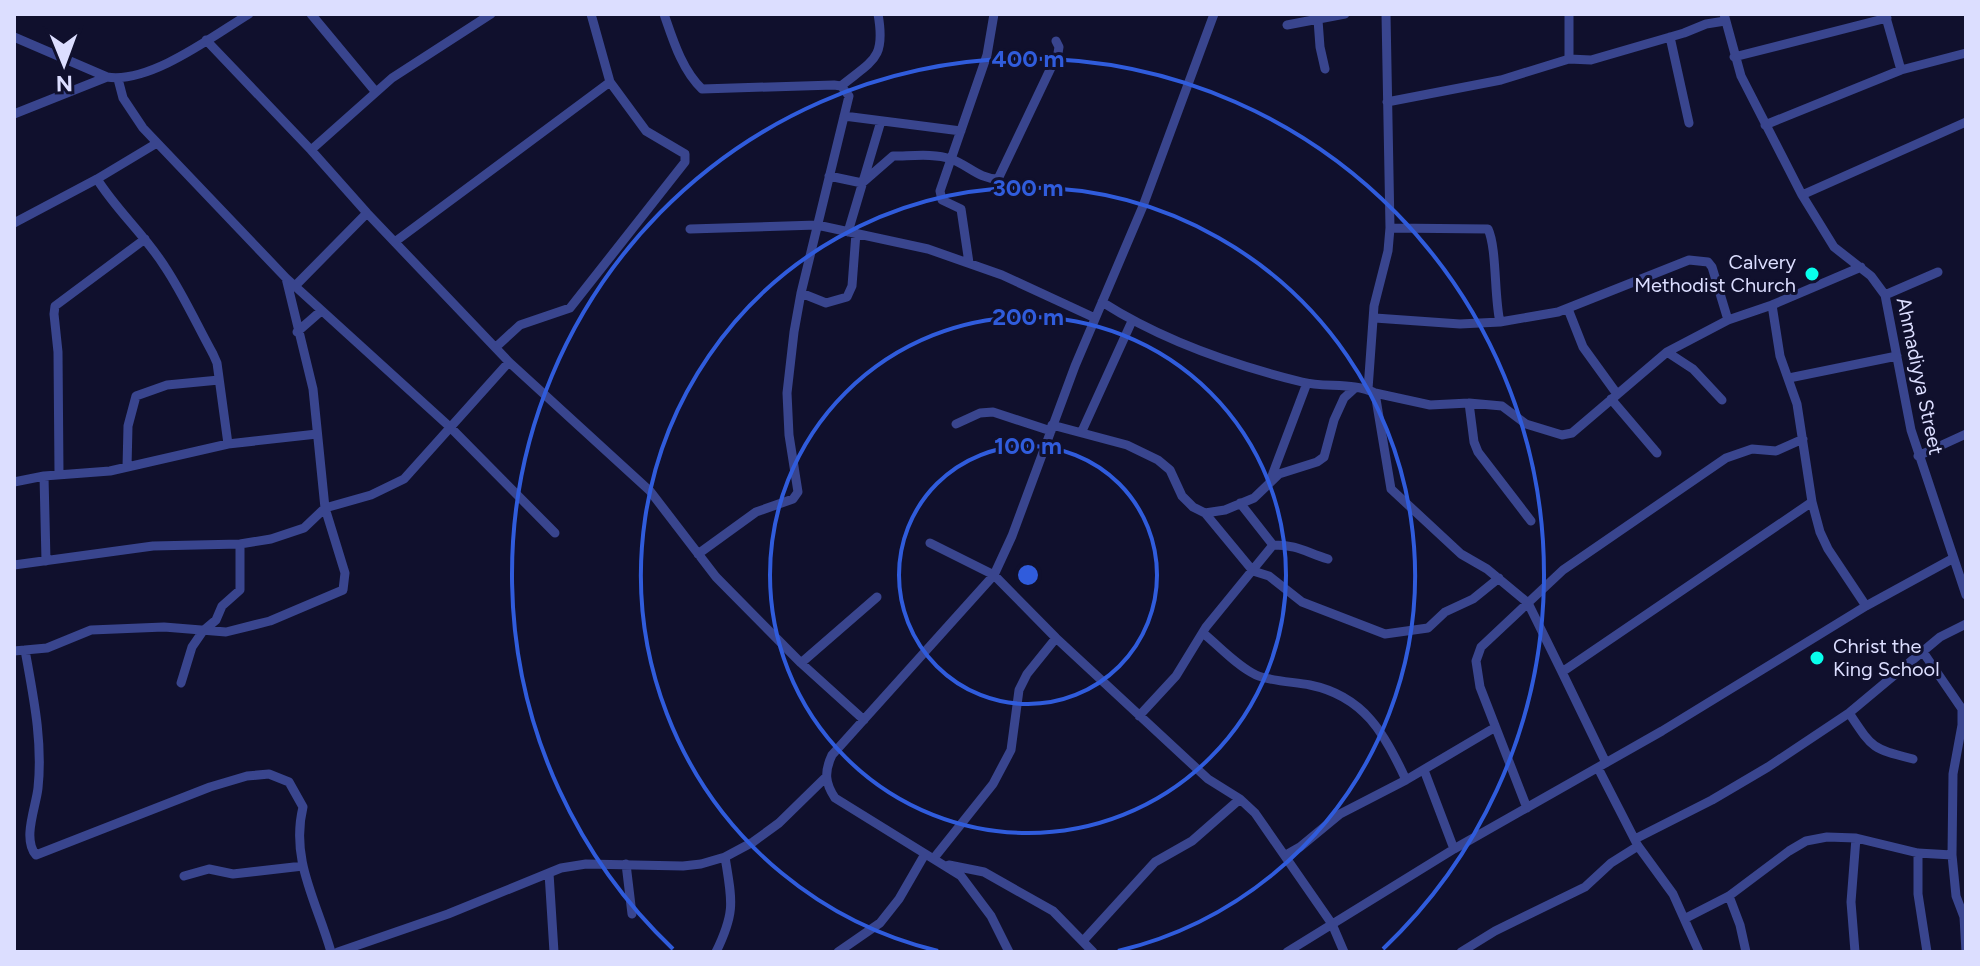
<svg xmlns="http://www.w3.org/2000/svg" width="1980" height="966" viewBox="0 0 1980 966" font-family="Figtree,sans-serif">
	<rect width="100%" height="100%" fill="#10102d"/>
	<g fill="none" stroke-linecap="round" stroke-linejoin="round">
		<path stroke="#39458e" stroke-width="9" d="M311,14L375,91
			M664,14C673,40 682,70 702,89L834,85L841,86L849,96L801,293L794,332L787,393L789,435L798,492L793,499L756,512L698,554
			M1724,14L1741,76L1802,195L1834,247L1871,276L1885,295L1911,430L1966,595
			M1885,14L1901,70
			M1318,20L1320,47L1325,69
			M1287,25L1345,14
			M14,37L107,77C150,84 213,36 249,14
			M1670,37L1689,123
			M206,40L311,150L367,213L509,362L650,491L716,577L801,663L864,720
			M1734,57L1887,18
			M1569,59V14
			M118,79L123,98L143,128L286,278L451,428L555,533
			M841,86C873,60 886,59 878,14
			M1387,102L1501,80L1569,59L1591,60L1684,33L1706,24L1725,21
			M14,114L107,77
			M844,116L961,131
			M1765,125L1901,70L1966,53
			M311,150L392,78L491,14
			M829,176L862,183L893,156C911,156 934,153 951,159C968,165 979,179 998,179L1058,53L1059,47L1056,41
			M97,179C117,211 145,235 165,267C183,294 197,325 213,354L217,363L228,444
			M1802,195L1966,122
			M14,223L97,179L157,143
			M1390,228L1488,229C1497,248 1494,297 1500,322
			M690,229L817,225L928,249L1002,275L1095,318
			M848,232L881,121
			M396,241L610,82
			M969,263L961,209L942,200L940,191L987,55L994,14
			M294,287L367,213
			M801,293L826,303L847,297L852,286L856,233
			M1885,295L1938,272
			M1102,302C1163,341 1233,365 1302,382C1325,388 1354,382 1375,393L1391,489L1461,554L1487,569L1528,603L1562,672
			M1772,305L1780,356L1797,404L1812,502L1820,532L1828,549L1866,606
			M1568,309L1583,347L1617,394
			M1375,318L1460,324L1500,322L1558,312L1689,260L1708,262L1712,267L1728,320
			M297,332L321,311
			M496,347L520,325L570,308L685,162V154L646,131L610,82L591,14
			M1667,352L1693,369L1722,400
			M1789,378L1897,356
			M1368,389L1374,306L1388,251L1390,228L1386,14
			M1375,393L1430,405L1469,403L1502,406L1526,424L1562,435L1572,433L1667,352L1728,320L1772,305L1861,267
			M1611,399L1657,453
			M1469,403L1474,442L1478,452L1531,521
			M956,424L980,413L993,412L1051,431
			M1052,425L1127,445L1158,460L1170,470L1182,496L1193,507L1205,513L1253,571L1269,576L1302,602L1385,634L1428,628L1445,612L1473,599L1499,578
			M1082,431L1132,321
			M1918,456L1966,434
			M127,467L128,426L136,396L167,385L219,380
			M59,474L58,352L54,314L55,306L145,239
			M44,476L46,561
			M1270,481L1307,383
			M14,482L44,476L110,471L228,444L317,434
			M1240,503L1273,545
			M1205,513L1225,510L1254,498L1279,474L1317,462L1324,457L1334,420L1344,398L1355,388
			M930,543L994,575L1056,638L1208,779L1240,799L1255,813L1332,924L1344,952
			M14,565L153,546L240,544L271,539L304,528L325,508L371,495L404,479L509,362
			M1203,633C1219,646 1237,666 1256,675C1269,681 1295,682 1310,685C1364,696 1385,734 1406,780
			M25,650C33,695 43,741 38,788C36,807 22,839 36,855L210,787L247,776L269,774L289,782L303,807C290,860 317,902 331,952
			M14,651L47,648L91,630L164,627L226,632L270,621L343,590L345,573L325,508L313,389L286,278
			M1923,652L1962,709V725L1953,774L1952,855L1956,896L1964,917L1966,952
			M801,663L877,597
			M181,683L192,647L203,631L216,620L222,606L240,590V544
			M1849,713C1873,749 1871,748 1913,759
			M1139,716L1176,676L1206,627L1273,545C1298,545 1305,552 1328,559
			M1606,763L1562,672L1812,502
			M1598,768L1638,846L1673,894L1699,952
			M1424,770L1454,849
			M1527,808L1480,687L1476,661L1481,647L1563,570L1726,458L1752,449L1776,451L1803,439
			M1635,839L1712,800L1768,767L1849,713L1940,637L1966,624
			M1918,853V894L1927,952
			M1286,855L1300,847L1340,814L1406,780L1494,728
			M934,858L993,784L1011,750L1019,690L1027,674L1056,638
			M626,864L632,914
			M949,865L984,872L1053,911L1093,952
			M549,873L554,952
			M184,876L209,869L233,874L303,866
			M1729,896L1740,925L1746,952
			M1686,918L1729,896L1789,851L1806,841L1827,837L1856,838L1918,853L1952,855
			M1083,941L1155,862L1192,841L1240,799
			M338,952L448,914L561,868L586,864L683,866L701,864L725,857L753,842L779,823L826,777
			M716,952C736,911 732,901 725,857
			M838,952L880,923L899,899L925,854
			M1009,952L991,916L961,876L835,798C825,783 824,772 832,755L994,575L1012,536L1075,366L1143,206L1214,14
			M1287,952L1454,849L1662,731L1866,606L1952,559
			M1461,952L1495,931L1585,887L1611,863L1638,846
			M1855,952L1851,902L1856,838"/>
	</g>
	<g fill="none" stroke="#305cdc" stroke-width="4">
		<circle cx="1028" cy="575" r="129"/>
		<circle cx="1028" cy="575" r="258"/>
		<path d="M938 951A387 387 0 1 1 1118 951"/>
		<path d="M673 949A516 516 0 1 1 1383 949"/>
	</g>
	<g fill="#08ffec" stroke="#10102d" stroke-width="3">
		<circle cx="1812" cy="274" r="8"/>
		<circle cx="1817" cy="658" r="8"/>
	</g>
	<g text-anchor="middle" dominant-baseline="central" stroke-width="6" stroke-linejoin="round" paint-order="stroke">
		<g font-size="20" fill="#dcdeff" stroke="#10102d" text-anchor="end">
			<text x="1796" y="262">Calvery<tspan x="1796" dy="23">Methodist Church</tspan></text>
			<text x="1833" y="646" text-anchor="start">Christ the<tspan x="1833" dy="23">King School</tspan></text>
		</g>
		<g font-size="20" fill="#dcdeff" stroke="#10102d">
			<text transform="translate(1920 376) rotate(78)">Ahmadiyya Street</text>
		</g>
	</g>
	<circle cx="1028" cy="575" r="12" fill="#305cdc" stroke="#10102d" stroke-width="4"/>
	<g font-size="24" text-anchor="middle" font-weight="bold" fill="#305cdc" stroke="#10102d" stroke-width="6" stroke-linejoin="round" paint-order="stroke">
		<text x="1028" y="67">400 m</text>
		<text x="1028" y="196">300 m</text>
		<text x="1028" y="325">200 m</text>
		<text x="1028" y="454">100 m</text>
	</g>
	<rect width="1980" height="966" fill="none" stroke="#dcdeff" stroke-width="32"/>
	<g transform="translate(64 64) rotate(179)" stroke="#10102d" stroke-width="6" paint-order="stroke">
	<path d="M0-6L14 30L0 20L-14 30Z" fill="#dcdeff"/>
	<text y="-12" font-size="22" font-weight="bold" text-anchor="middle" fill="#dcdeff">N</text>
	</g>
</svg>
